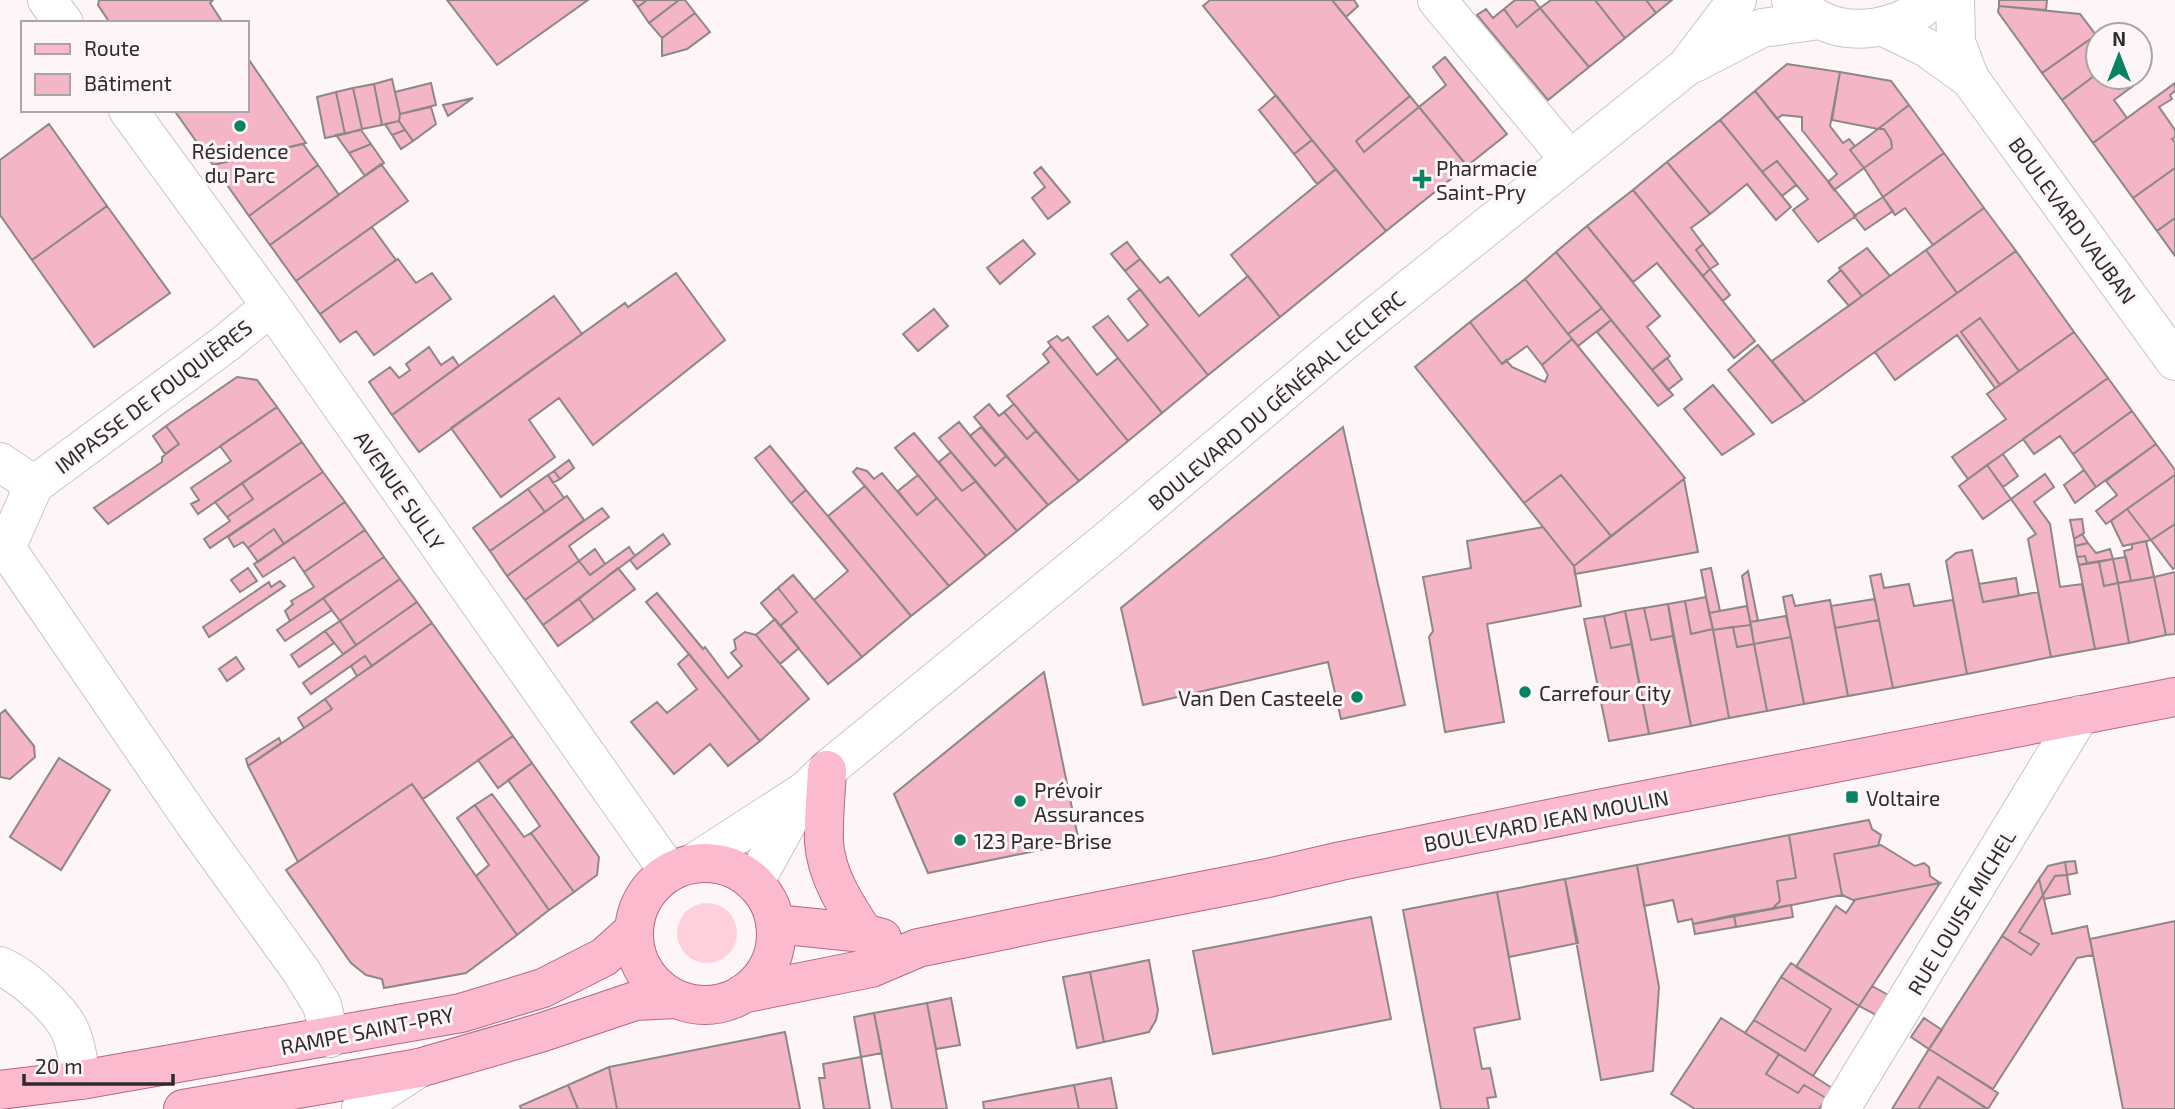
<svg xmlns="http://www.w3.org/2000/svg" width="2175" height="1109" viewBox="0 0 2175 1109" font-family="'Exo 2',sans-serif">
	<rect width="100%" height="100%" fill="#fdf5f7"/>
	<path fill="#fdd0dc" d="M677 933a30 30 0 1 1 60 0a30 30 0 1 1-60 0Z"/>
	<path fill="#f4b5c6" stroke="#8e8788" stroke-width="2" d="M99,0H213L210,3L223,23H110L98,5Z
		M447,0H588L497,65Z
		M633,0H647L638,7Z
		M647,0H679L649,23L638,7Z
		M679,0H685L695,13L662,38L649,23Z
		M1210,0H1332L1410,96L1356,141L1364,152L1419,107L1467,166L1386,231L1203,6Z
		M1332,0H1354L1358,6L1346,17Z
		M1515,0H1534L1540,8L1517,27L1504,9Z
		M1551,0H1595L1625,38L1589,67L1540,8Z
		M1595,0H1646L1656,13L1625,38Z
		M1646,0H1672L1656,13Z
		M1999,0H2047L2046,10L1999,6Z
		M1999,6L2080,14L2096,35L2042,73L1998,12Z
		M1540,8L1589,67L1548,100L1477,15L1486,9L1493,18L1504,9L1517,27Z
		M695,13L710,32L687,49L662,56V38Z
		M2096,35L2098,38V73L2062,100L2042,73Z
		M247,57L306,143L213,165L174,110H247Z
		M1445,57L1507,134L1467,166L1419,107L1446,85L1433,67Z
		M1787,64L1840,72L1830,126L1843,143L1849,139L1855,146L1850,150L1864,168L1834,190L1828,182L1837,174L1802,130V117L1782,115L1777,119L1755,91Z
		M1840,72L1891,81L1909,105L1878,129L1832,120Z
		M2098,73V77H2127L2133,86L2114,100L2127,118L2093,143L2062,100Z
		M392,79L400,114L399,121L382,125L374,84Z
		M431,83L436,105L400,114L395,92Z
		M2175,83V91L2170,95L2172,99L2159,107L2175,130V137L2172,139L2175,142V168L2133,198L2093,143Z
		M374,84L382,125L362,129L353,88Z
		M353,88L362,129L345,134L336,92Z
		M1755,91L1856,216L1818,242L1793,210L1808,199L1777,161L1762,172L1720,120Z
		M336,92L345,134L325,138L317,97Z
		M1276,95L1312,140L1294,154L1259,110Z
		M1410,96L1419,107L1364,152L1356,141Z
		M473,98L448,116L443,105Z
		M1909,105L1944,153L1883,197L1864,168L1892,148L1891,140L1884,129H1878Z
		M431,107L436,124L413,141L399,121L400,114Z
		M1720,120L1791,207L1776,220L1747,184L1710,214L1667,162Z
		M399,121L405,130L392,135L385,124Z
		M49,124L107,206L32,260L0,215V160Z
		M1878,129H1884L1891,140L1892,148L1864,168L1850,150Z
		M361,130L371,144L349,153L336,135Z
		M405,130L413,141L401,149L392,135Z
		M1312,140L1336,169L1317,184L1294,154Z
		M303,144L318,165L249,216L213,165Z
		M371,144L384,163L365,176L349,153Z
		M1944,153L1984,208L1933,245L1905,208L1895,215L1883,197Z
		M1777,161L1796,185L1782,196L1762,172Z
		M1667,162L1710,214L1691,228L1703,244L1696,250L1710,269L1703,276L1633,190Z
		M381,164L408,201L296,281L270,245Z
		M318,165L339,195L270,245L249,216Z
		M1041,167L1070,202L1048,219L1032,198L1045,187L1034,173Z
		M2175,168V218L2157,231L2133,198Z
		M1336,169L1386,231L1280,317L1231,255Z
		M1633,190L1755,341L1734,358L1657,263L1633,282L1587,226Z
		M1883,197L1893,211L1865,230L1854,216Z
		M107,206L170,293L94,347L32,260Z
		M1984,208L2016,251L1957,293L1926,250Z
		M2175,218V256L2157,231Z
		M1587,226L1660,316L1647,327L1670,356L1652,370L1556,252Z
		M372,227L396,260L320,314L296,281Z
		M1023,240L1035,254L1000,284L987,268Z
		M1127,242L1140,259L1125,271L1111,254Z
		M1703,244L1718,264L1710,269L1696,250Z
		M1867,248L1890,276L1862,296L1839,268Z
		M1926,250L1957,293L1805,402L1772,361Z
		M2016,251L2074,332L2019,371L1980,318L1961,332L2000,385L1995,388L1957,335L1895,380L1875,352Z
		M1556,252L1602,308L1568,334L1525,279Z
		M398,259L416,283L432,273L451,299L374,355L356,331L340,342L320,314Z
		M1140,259L1160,283L1168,277L1199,316L1248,276L1280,317L1208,375L1125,271Z
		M1710,269L1730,295L1723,301L1703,276Z
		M1841,270L1862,296L1849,306L1828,281Z
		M676,273L725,340L593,445L559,398L529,420L555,457L501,497L451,428L625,303L628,307Z
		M1525,279L1572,339L1542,365L1527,346L1502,364L1470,322Z
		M1140,289L1208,375L1162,413L1093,327L1108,316L1128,341L1148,325L1128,299Z
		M554,296L582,334L419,452L392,415Z
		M1602,308L1611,320L1578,346L1568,334Z
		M934,309L948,326L918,351L903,334Z
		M1980,318L2019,371L2000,385L1961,332Z
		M1611,320L1673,395L1658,406L1597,332Z
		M1470,322L1502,364L1506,360L1512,367L1545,382L1548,375L1542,365L1572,339L1685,478L1611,536L1561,475L1524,503L1415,367Z
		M2074,332L2108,378L1968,479L1952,457L2006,419L1987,394Z
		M1057,336L1062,341L1068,337L1097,375L1118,358L1162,413L1128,441L1051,346L1048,342Z
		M1758,345L1805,402L1772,423L1728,370Z
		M1051,346L1128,441L1079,481L1007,396L1049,362L1043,354Z
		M429,347L441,365L453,357L459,366L392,415L369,382L390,367L399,378L410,370L406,364Z
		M1667,358L1682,379L1668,390L1652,370Z
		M237,377L257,380L277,407L108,524L94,508L162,462V457L179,444L166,426Z
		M2108,378L2132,411L2073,454L2060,436L2034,454L2023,439Z
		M1713,385L1754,434L1722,455L1684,409Z
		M989,404L999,416L1004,412L1027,439L1036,431L1079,481L1048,505L974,417Z
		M1014,404L1036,431L1027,439L1004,412Z
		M277,407L302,442L198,514L191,504L199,500L191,488L231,461L220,446Z
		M2132,411L2156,444L2096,487L2073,454Z
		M959,422L995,466L1006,456L1048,505L1017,531L939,438Z
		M166,426L179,444L165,454L153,436Z
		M981,427L1006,456L995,466L970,436Z
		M1343,427L1405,705L1341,719L1328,662L1143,705L1121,608Z
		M914,433L962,491L976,481L1017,531L986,556L895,448Z
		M302,442L323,472L210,548L204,539L230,521L227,517L253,499L242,483Z
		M2156,444L2175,470V475L2106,524L2096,511L2117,495L2106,481Z
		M770,446L806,490L791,503L755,458Z
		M951,452L976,481L962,491L939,462Z
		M2003,454L2018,476L2003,487L1987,465Z
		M569,460L574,468L560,479L554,471Z
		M1987,465L2011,499L1983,519L1959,486Z
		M857,468L867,471L874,479L882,473L917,515L937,498L986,556L949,586L853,472Z
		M2084,470L2096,487L2075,503L2064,485Z
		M554,471L560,479L553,483L548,475Z
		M323,472L345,502L284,544L274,529L248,548L243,542L234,547L228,537Z
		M2045,474L2054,487L2034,502L2050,524L2060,587L2082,584L2095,649L2051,657L2028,539L2036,534L2011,499Z
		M548,475L564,498L545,512L528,489Z
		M918,475L937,498L917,515L898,491Z
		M1561,475L1611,536L1574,566L1524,503Z
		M2175,475V524L2151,540L2127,509Z
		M1684,479L1698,552L1575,574L1574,566Z
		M242,483L253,499L227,517L215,502Z
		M865,486L949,586L911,616L828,516Z
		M528,489L545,512L490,551L473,528Z
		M806,490L911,616L862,657L814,600L848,571L791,503Z
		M567,496L584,520L507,576L490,551Z
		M345,502L365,530L304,572L294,557L263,577L254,564Z
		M602,508L609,517L569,546L579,561L525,600L507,576Z
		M2127,509L2151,540L2123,546L2111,521Z
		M2082,519L2084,533L2074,539L2070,520Z
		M2175,524V568L2173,569L2151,540Z
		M1543,527L1574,566L1581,606L1487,624L1504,722L1445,732L1429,637L1433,631L1423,577L1471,568L1467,541Z
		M274,529L284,544L258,562L248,548Z
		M365,530L384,557L290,621L285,611L293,604L291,601L314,587L304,572Z
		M663,534L670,544L637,569L630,560Z
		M2082,534L2088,543L2075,546L2074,539Z
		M2146,541L2154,577L2131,581L2124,551L2132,549V544Z
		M2088,543L2096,553L2110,549L2113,559L2087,563L2085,556L2077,557L2075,546Z
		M629,547L635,556L543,625L525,600L579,561L590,575Z
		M595,549L605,564L590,575L579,561Z
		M1972,550L1983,602L2038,592L2051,657L1967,674L1946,561L1956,553Z
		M2085,556L2087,563L2079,565L2077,557Z
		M384,557L400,579L340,621L323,598Z
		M2126,557L2131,581L2118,583L2113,559Z
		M2113,559L2118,583L2104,586L2099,562Z
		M2099,562L2104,586L2118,583L2129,643L2095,649L2079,565Z
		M248,568L257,581L240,592L231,580Z
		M618,568L635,589L594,620L579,599Z
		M1711,568L1720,611L1709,613L1701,570Z
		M1748,571L1758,621L1750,622L1742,576Z
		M2175,572V634L2166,635L2154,577Z
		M1881,574L1884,588L1909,584L1914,606L1953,600L1967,674L1893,688L1870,576Z
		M793,575L862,657L828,684L780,626L797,612L778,588Z
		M2154,577L2166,635L2129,643L2118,583Z
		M2016,578L2019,596L1983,602L1979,584Z
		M400,579L417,602L356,645L340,621Z
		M280,581L285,586L209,637L203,627L269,582L271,587Z
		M778,588L797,612L780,626L761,603Z
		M657,593L703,649L705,647L728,678L742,666L731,653L736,649L734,640L745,632L756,635L809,699L760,741L646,602Z
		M1792,595L1795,606L1830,600L1848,696L1804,704L1783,597Z
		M1706,597L1713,629L1691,634L1685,601Z
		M323,598L332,610L285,641L277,630Z
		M579,599L594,620L558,646L543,625Z
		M1875,599L1879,620L1835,628L1831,606Z
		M1685,601L1691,634L1713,629L1729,718L1691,726L1668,604Z
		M417,602L432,623L372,666L365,656L311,694L303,683Z
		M1668,604L1673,636L1651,640L1644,608Z
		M1747,606L1751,625L1713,630L1709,613Z
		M1644,608L1651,640L1673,636L1691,726L1649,734L1625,611Z
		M1625,611L1632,644L1611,648L1604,616Z
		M1604,616L1611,648L1632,644L1649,734L1609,741L1584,619Z
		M1786,616L1791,637L1754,644L1750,622Z
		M775,619L799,648L780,664L756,635Z
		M1879,620L1893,688L1848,696L1835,628Z
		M340,621L356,645L343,654L325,631Z
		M432,623L513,736L423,799L412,784L298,862L248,766L332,709L325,699Z
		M1751,625L1754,644L1737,647L1733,627Z
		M1733,627L1737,647L1754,644L1767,711L1729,718L1713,630Z
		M325,631L334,643L299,667L291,655Z
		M1791,637L1804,704L1767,711L1754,644Z
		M689,654L760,741L728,766L710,744L674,774L631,722L657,702L667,713L697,689L678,664Z
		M365,656L372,666L357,676L351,666Z
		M236,657L244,669L227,681L219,669Z
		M1044,672L1079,842L928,873L894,794Z
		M325,699L332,709L304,728L298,718Z
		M5,710L34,746L35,757L10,779L0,777V714Z
		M513,736L532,763L498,788L478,760Z
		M279,738L281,743L248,766L246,759Z
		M59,758L110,790L61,870L10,837Z
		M532,763L599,857L597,875L574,892L531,833L540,826L508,780Z
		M412,784L517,935L466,973L384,988L382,979L366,975L351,963L286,870Z
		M492,794L524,837L531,833L574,892L549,910L475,805Z
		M475,805L549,910L517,935L476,876L489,865L457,818Z
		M1869,820L1872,829L1881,835L1878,846L1834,854L1842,895L1772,909L1780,901L1777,881L1796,878L1789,835Z
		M1789,835L1796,878L1777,881L1780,901L1772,909L1693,924L1692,919L1678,922L1673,900L1644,906L1637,865Z
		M1881,845L1915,866L1924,863L1929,867L1930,876L1940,883L1853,900L1842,895L1834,854Z
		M2075,861L2077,873L2067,875L2065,862Z
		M2065,862L2067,875L2055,876L2043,895L2039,879L2048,866Z
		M1637,865L1659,987L1653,1071L1601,1080L1565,879Z
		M2067,875L2070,894L2044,899L2043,895L2055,876Z
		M1565,879L1578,943L1509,957L1497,892Z
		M2039,879L2043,895L2019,932L2039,944L2031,955L2002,936Z
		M1940,883L1859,1006L1796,967L1836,906L1846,913L1855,900H1853Z
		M1497,892L1520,1019L1474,1028L1482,1069L1490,1068L1496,1097L1487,1098L1489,1109H1441L1403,910Z
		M2043,895L2052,934L2087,926L2093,955L2077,958L1993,1089L1929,1049L2002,936L2031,955L2039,944L2019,932Z
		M1791,905L1793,917L1736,927L1734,915Z
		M1734,915L1736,927L1695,934L1693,924Z
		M1371,917L1391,1019L1213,1054L1193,951Z
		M2175,921V1109H2123L2090,939Z
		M1149,960L1158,1010L1156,1020L1149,1032L1104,1042L1090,972Z
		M1791,963L1859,1006L1813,1076L1745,1033L1754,1020L1805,1051L1831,1009L1781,977Z
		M1090,972L1104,1042L1077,1048L1063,977Z
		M1781,977L1831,1009L1805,1051L1754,1020Z
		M1872,986L1890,996L1878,1016L1859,1006Z
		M951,998L960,1045L936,1049L927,1003Z
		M927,1003L947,1109H892L874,1013Z
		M874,1013L882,1053L861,1057L854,1017Z
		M1721,1018L1779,1054L1766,1074L1798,1093L1804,1085L1826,1098L1819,1109H1695L1671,1094Z
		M1924,1018L1942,1030L1929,1049L1911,1037Z
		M785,1032L800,1109H617L609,1067Z
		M1929,1049L1998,1093L1988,1109L1938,1077L1918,1109H1892Z
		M1779,1054L1832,1088L1826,1098L1804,1085L1798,1093L1766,1074Z
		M861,1057L870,1109H824L819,1078H825L823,1064Z
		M609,1067L617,1109H578L568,1085Z
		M1938,1077L1987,1109H1918Z
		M1111,1078L1117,1109H1079L1074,1085Z
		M568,1085L578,1109H521L520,1106Z
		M1074,1085L1079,1109H984L983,1102Z"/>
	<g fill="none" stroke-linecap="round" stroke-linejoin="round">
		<g stroke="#cbc4c5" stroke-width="40">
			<path id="minor" d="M47,0L64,23
				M1437,0L1570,160
				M1791,0C1799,7 1809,14 1818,19C1854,38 1903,28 1931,0
				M1955,0L1956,42L1970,79L2175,361
				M1884,27L1927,48L1970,79
				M1694,63L1762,28L1819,20
				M128,110L271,306L669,872
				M271,306L225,344L34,485L6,548L195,824L301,971L322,1005L330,1038
				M0,462L34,485
				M692,864L805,791L827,770L1109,539L1338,346L1686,67L1737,0
				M754,883L802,796
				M0,966C16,973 27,982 40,994C73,1024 75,1037 81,1080
				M1841,1108L2080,715
				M361,1109L371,1099L419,1068"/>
		</g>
		<g stroke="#b26a80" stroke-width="40">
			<path id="major" d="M827,770C826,793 823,818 824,842C826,875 846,906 864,933
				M634 934a71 71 0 1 1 142 0a71 71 0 1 1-142 0Z
				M775,924L864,933L882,938
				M742,994L871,968L918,948L1048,921L1268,878L1341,861L1603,808L2175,697
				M0,1090L81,1080L461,1013L543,988L604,957L634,930
				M183,1109L419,1068L540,1033L635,1001L676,999"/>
		</g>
		<use href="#minor" stroke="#fff" stroke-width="38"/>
		<use href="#major" stroke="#fbbace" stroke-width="38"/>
	</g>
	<g fill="#078262" stroke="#fdf5f7" stroke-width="2.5">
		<circle cx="240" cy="126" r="7"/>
		<path d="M1418.5 168.5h7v7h7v7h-7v7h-7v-7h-7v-7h7z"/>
		<circle cx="1525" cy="692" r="7"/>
		<circle cx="1357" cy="697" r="7"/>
		<rect x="1845" y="790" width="14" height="14" rx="3.5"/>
		<circle cx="1020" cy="801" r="7"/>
		<circle cx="960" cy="840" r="7"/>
	</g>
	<g text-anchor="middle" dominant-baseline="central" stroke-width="6" stroke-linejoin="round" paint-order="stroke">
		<g font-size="21" fill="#2e2b2c" stroke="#fdf5f7" text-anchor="start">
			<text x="240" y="150" text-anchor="middle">Résidence<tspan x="240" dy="24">du Parc</tspan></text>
			<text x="1436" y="167">Pharmacie<tspan x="1436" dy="24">Saint-Pry</tspan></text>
			<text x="1539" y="692">Carrefour City</text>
			<text x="1343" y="697" text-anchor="end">Van Den Casteele</text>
			<text x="1034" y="789">Prévoir<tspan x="1034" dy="24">Assurances</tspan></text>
			<text x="1866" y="797">Voltaire</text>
			<text x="974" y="840">123 Pare-Brise</text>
		</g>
		<g font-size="21" fill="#2e2b2c" stroke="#fdf5f7">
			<text transform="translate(2073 220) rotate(54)">BOULEVARD VAUBAN</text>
			<text transform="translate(153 396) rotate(-37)">IMPASSE DE FOUQUIÈRES</text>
			<text transform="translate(1276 400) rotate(-40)">BOULEVARD DU GÉNÉRAL LECLERC</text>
			<text transform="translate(400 490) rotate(55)">AVENUE SULLY</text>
			<text transform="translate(1546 820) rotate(-11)">BOULEVARD JEAN MOULIN</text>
			<text transform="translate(1961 912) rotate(-59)">RUE LOUISE MICHEL</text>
			<text transform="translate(367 1030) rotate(-11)">RAMPE SAINT-PRY</text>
		</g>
	</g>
	<rect x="21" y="21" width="228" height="91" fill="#fdf5f7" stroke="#aaa4a6" stroke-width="2"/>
	<rect x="35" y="44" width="35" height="10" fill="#fbbace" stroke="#aaa4a6" stroke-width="2"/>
	<text x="84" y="56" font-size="21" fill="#2e2b2c">Route</text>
	<rect x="35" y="74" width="35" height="21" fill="#f4b5c6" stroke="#aaa4a6" stroke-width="2"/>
	<text x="84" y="91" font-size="21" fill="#2e2b2c">Bâtiment</text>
	<g transform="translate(2119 56)"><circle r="33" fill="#fdf5f7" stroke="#aaa4a6" stroke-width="2"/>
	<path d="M0-5L12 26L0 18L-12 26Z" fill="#078262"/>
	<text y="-10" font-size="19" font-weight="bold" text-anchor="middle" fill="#2e2b2c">N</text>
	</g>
	<path d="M24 1074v10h149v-10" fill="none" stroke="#2e2b2c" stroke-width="3.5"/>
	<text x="35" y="1074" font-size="21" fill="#2e2b2c" stroke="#fdf5f7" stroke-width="5" paint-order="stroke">20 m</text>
</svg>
